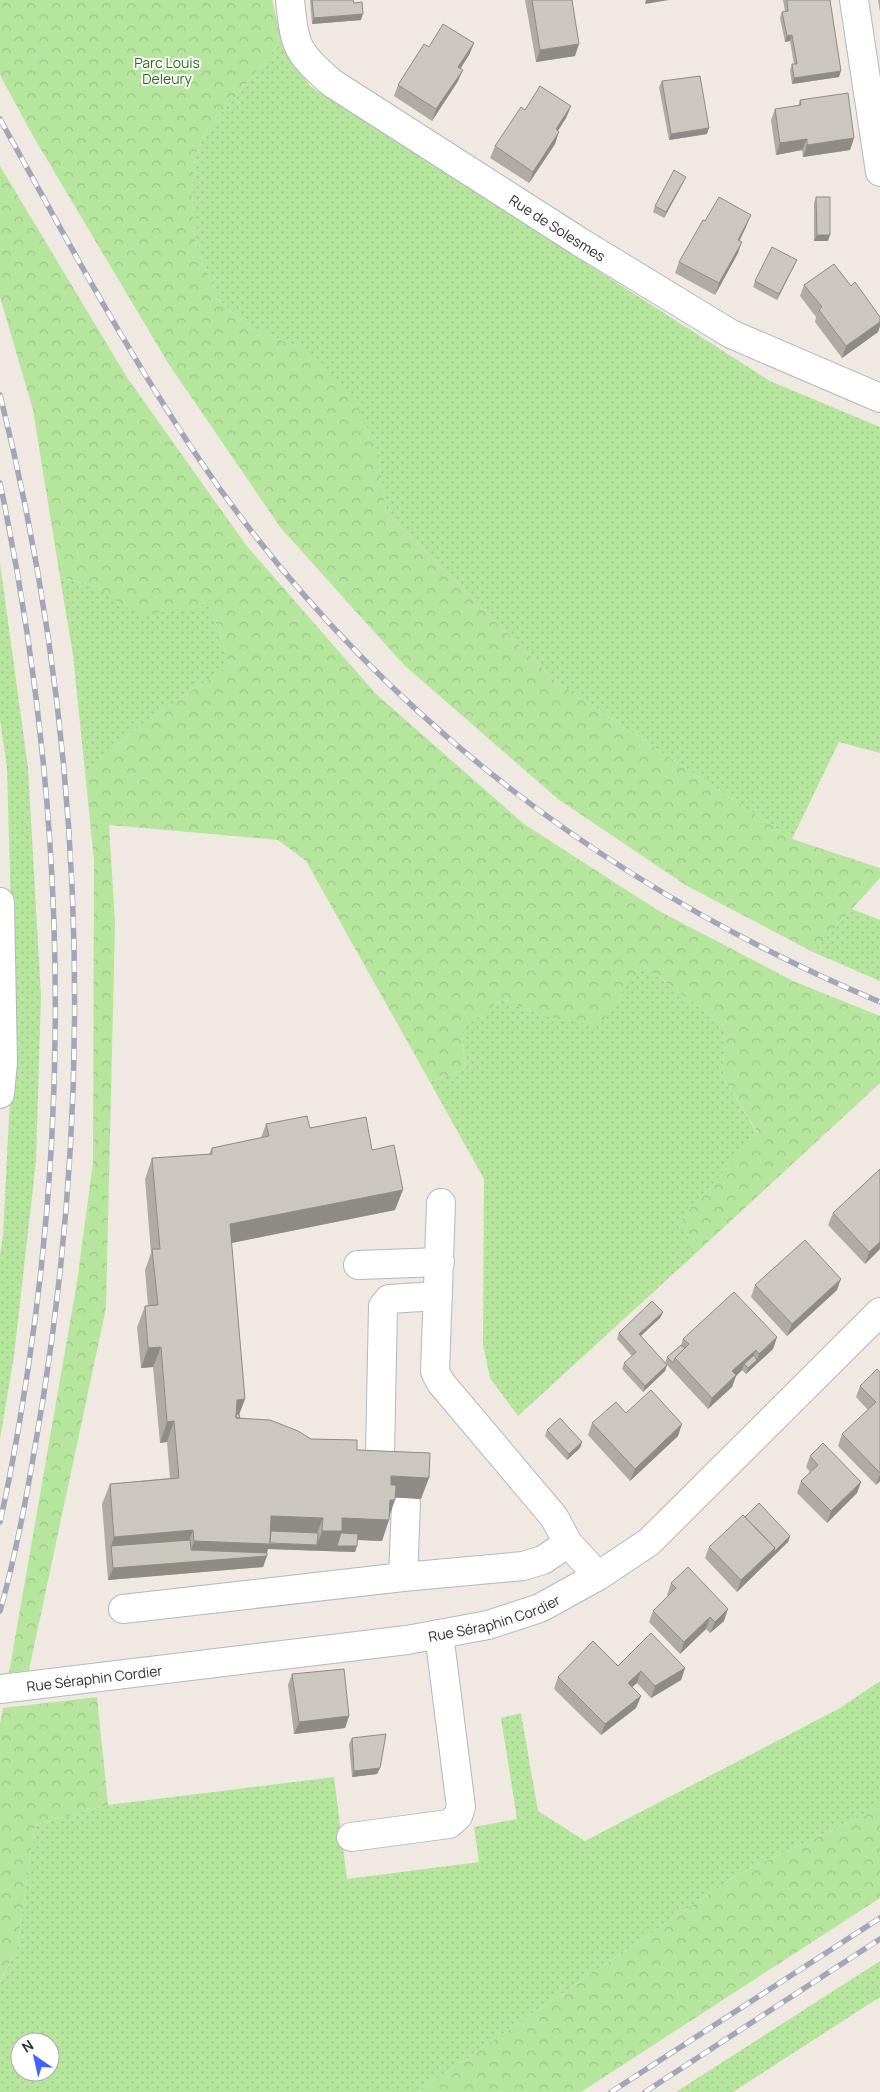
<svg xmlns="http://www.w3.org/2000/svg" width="880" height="2092" viewBox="0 0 880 2092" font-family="Manrope,sans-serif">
	<defs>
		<pattern id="grass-dots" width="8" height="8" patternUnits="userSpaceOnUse" patternTransform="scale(1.25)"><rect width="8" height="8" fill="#b6e59e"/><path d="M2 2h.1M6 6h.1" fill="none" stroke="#9dc588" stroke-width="1.8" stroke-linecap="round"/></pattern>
		<pattern id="forest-crowns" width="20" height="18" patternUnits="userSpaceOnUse" patternTransform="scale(1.25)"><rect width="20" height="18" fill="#b6e59e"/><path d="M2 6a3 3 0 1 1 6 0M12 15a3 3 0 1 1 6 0" fill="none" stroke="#9dc588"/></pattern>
	</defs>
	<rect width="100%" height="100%" fill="#efe9e1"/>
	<path fill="url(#grass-dots)" fill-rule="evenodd" d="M282,41L310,86L770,381L880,427V753L839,742L792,839L555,681L386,512L378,451L300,347L249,327L218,299L195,242L192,188L195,156L207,130Z
		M0,563L28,768L41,996L36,1161L14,1356L0,1439V1255L3,1236L14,1017L7,768L0,720Z
		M60,577L94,586L139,614L210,606L230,665L142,724L85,772L73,655Z
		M852,909L880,920V981L813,952Z
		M642,965L725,1026L723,1077L758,1134L681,1219L696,1253L518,1416L490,1378L483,1345L484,1179L430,1082L465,1069L462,1028L503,999L543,1016Z
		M880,1681V1805L873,1811L740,1873L417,2092H0V1983L17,1948L35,1825L108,1805L334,1777L347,1879L479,1862L474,1827L517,1819L501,1718L521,1713L538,1811L585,1841L840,1708ZM20,2042H50V2072H20Z
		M880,1961V1997L733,2092H676Z"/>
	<path fill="url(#forest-crowns)" d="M0,0H272L282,41L207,130L195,156L192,188L195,242L218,299L249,327L300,347L353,396L378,451L386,512L555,681L792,839L880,868V878L813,952L687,886L558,799L404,665L280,527L168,363L33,136L0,75Z
		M0,166L128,379L246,545L375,693L524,824L659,911L793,981L880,1016V1083L696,1253L681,1219L758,1133L723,1077L725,1026L642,965L599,1026L543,1016L503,999L462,1028L465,1069L430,1082L306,861L278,840L109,825L115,922L106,1308L29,1670L9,1673L77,1282L93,1163L94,860L85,772L142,724L230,665L210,606L139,615L94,586L60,577L33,410L0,297Z
		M97,1697L108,1805L35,1825L17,1948L0,1982V1724L3,1708Z
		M880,1805V1898L581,2092H417L740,1873L873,1811Z"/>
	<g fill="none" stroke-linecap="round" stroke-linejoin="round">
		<g stroke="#b4b7c1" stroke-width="30">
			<g id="minor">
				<path id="s1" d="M290,0C295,48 296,51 332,83L580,242L731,334L880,398"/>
				<path d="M854,0L880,172"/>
				<path d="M0,902L3,1062L0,1094"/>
				<path d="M441,1203L435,1372L441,1383L554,1517L568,1543L598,1576"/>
				<path d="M358,1265L440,1262"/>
				<path d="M380,1454L383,1306L389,1299L438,1296"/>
				<path d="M403,1577L406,1504"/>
				<path d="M123,1609L403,1577L523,1566L543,1560L568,1543"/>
				<path id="s2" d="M0,1689L407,1640L488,1625L540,1608L598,1576L649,1542L880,1312"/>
				<path d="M351,1837L449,1824L458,1816L461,1807L439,1634"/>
			</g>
		</g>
		<use href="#minor" stroke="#fff" stroke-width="28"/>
		<g stroke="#a3a6b8" stroke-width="5.5">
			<path id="rail" d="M0,119C64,235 127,352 201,462C370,709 606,887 880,1002
				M0,395C82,720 96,1062 44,1393C32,1466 20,1540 0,1611
				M0,483C61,772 73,1070 29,1362C21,1416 12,1469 0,1522
				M611,2092L880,1918
				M645,2092L880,1939"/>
		</g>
		<use href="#rail" stroke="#fff" stroke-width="4" stroke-dasharray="11" stroke-linecap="butt"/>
	</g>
	<path fill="#afaba4" d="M310,0H353L354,3L361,20L312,24Z
		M525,0H572L575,56L536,62Z
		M783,0H830L839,77L792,84L790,70L792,64H794L790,41L785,42L780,18L782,12L785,11Z
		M878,0H880V12Z
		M474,43L469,55L461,68L458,81L432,121L394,96L398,85L429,47Z
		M662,81L707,134L669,140L659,87Z
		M800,100L854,138L850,150L803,157L802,150L776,155L771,120L775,109L798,106Z
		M571,106L566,118L558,131L555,144L529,183L490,158L495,146L525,110Z
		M683,183L664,218L653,212L655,206Z
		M816,197L828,241H814V203Z
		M746,227L740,240L738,253L715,295L675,273L679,262Z
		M797,260L777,300L753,287L755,281Z
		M804,285L851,286L880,317V326L878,332L842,358L815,322L816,317L800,296Z
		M266,1124L310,1128L372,1150L395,1210L231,1243L245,1399L239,1414L240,1418L311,1439L357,1450L421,1499L395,1497L382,1541L358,1540L355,1552L268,1549L263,1567L108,1580L102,1504L110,1484L170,1478L167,1442L160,1443L153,1367L141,1368L137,1327L145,1306H148L145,1270L151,1253L145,1179L152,1158L209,1154L212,1148L261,1138Z
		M880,1169V1249L865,1264L828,1225L833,1213Z
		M755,1285L837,1290L787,1336L751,1297Z
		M663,1312L660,1318L641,1336L665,1363L667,1357L681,1345L683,1339L777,1337L773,1349L746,1374L742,1370L736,1376L732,1387L708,1409L667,1365L665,1371L643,1392L622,1369L624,1363L632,1356L617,1339L619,1333Z
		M880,1372V1481L876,1485L838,1446L842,1434L868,1410L856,1397L860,1386Z
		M626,1413L678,1436L630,1481L588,1435L592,1423Z
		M547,1430L582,1442L580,1448L567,1460L545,1436Z
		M810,1456L861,1482L857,1493L827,1523L797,1493L801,1481L810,1472L806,1467Z
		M745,1517L790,1536L788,1542L737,1592L705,1558L709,1547Z
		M671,1583L724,1621L710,1633L706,1629L680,1654L649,1622L653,1611L668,1596L667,1595Z
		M618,1666L685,1668L681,1680L651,1698L637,1683L632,1687L641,1696L636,1708L601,1735L554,1689L558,1677Z
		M292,1674L349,1716L345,1728L294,1734L288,1685Z
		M352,1738L380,1768L377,1774L352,1777L349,1744Z"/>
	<path fill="#8e8b86" d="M646,0H669L645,4Z
		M363,14L361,20L312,24L314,18Z
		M792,35L790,41L785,42L787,36Z
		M474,43L469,55L454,78L458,67Z
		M579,44L575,56L536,62L540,50Z
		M463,70L458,81L432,121L436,109Z
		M841,71L839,77L792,84L794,78Z
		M571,106L566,118L551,141L556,129Z
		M709,128L707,134L669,140L671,134Z
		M559,132L555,144L529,183L533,172Z
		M854,138L850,150L803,157L807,145Z
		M807,139L802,150L776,155L780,143Z
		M686,177L683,183L664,218L666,212Z
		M751,215L746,227L734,251L738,240Z
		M817,235H830L828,241H814Z
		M742,242L738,253L715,295L719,283Z
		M797,260L777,300L779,294Z
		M880,322V326L878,332L842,358L846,346Z
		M403,1190L395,1210L222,1245L230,1224Z
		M880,1242V1249L865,1264L869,1252Z
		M841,1279L837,1290L787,1336L792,1324Z
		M663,1312L660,1318L636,1340L639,1334Z
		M777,1337L773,1349L746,1374L748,1368L757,1360L759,1354Z
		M161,1347L153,1367L141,1368L148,1348Z
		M756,1350L751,1361L744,1364L742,1370L736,1376L732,1387L708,1409L712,1398L732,1371Z
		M667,1365L665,1371L643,1392L645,1386Z
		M245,1399L237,1420H231L237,1400Z
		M174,1421L167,1442L160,1443L167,1422Z
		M682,1424L678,1436L630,1481L635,1469Z
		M582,1442L580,1448L567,1460L569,1454Z
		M880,1474V1481L876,1485Z
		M391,1476L429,1478L421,1499L384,1497Z
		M861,1482L857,1493L827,1523L831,1511Z
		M390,1500H395L388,1520H389L382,1541L339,1539L357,1546L355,1552L268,1549L266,1556H267L263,1567L108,1580L113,1568L187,1562L194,1541L317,1545L322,1531L342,1518Z
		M271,1516L323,1518L315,1539L266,1537Z
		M193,1530L186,1551L111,1546L114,1537Z
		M790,1536L788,1542L737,1592L741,1580L775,1548Z
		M728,1609L724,1621L710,1633L715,1622Z
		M710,1617L706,1629L680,1654L684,1642Z
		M685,1668L681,1680L651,1698L655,1686Z
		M641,1671L637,1683L624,1694L628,1683Z
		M641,1696L636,1708L601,1735L605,1724Z
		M349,1716L345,1728L294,1734L299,1722Z
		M380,1768L377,1774L352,1777L354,1771Z"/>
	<path fill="#cbc7bf" stroke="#8e8b86" d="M312,0H353L354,3L362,2L363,14L314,18Z
		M532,0H572L579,44L540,50Z
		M787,0H830L841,71L794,78L792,64H797L792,35L787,36L782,12L788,11Z
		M443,24L474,43L458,67L463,70L436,109L398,85L424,44L429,47Z
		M700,76L709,128L671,134L662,81Z
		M540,86L571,106L556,129L559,132L533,172L495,146L521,107L525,110Z
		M848,93L854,138L807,145V139L780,143L775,109L801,105L800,100Z
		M674,170L686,177L666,212L655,206Z
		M719,197L751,215L738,240L742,242L719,283L679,262L703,220L705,221Z
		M816,197H830V235H817Z
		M772,247L797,260L779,294L755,281Z
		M834,264L851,286L855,282L880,317V322L846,346L819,310L822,307L804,285Z
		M307,1116L310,1128L366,1117L372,1150L394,1145L403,1190L230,1224L245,1399L237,1400L236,1418L270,1420L298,1431L311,1439L357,1440V1450L430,1453L429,1478L391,1476V1485H396L395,1500H390L389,1520L342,1518V1531H322L323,1518L271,1516L270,1544L194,1541L193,1530L114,1537L110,1484L179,1478L174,1421L167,1422L161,1347L148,1348L145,1306L158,1305L152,1249H160L152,1158L212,1154V1148L269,1136L266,1124Z
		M880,1169V1242L869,1252L833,1213Z
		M805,1240L841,1279L792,1324L755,1285Z
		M734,1292L777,1337L759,1354L756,1350L732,1371L736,1375L712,1398L675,1358L689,1344L683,1339Z
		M652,1301L663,1312L639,1334L667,1365L645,1386L624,1363L636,1352L619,1333Z
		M681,1345L685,1348L675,1358L673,1363L667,1357Z
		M754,1355L757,1360L748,1368L744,1364Z
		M877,1369L880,1372V1473L842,1434L876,1402L860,1386Z
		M651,1390L682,1424L635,1469L592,1423L616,1402L626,1413Z
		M236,1414H239L240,1418H236Z
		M560,1418L582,1442L569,1454L547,1430Z
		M823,1443L861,1482L831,1511L801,1481L818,1465L810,1456Z
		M759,1503L790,1536L773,1553L775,1548L745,1517Z
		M743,1515L775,1548L741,1580L709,1547Z
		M271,1531L318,1533L317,1545L270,1543Z
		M341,1533L358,1534L357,1546H337Z
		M190,1540L191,1550L267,1553V1556L113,1568L111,1546Z
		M688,1567L728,1609L715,1622L710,1617L684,1642L653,1611L676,1588L671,1583Z
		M651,1633L685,1668L655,1686L641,1671L628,1683L641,1696L605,1724L558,1677L593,1641L618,1666Z
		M344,1669L349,1716L299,1722L292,1674Z
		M386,1734L380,1768L354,1771L352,1738Z"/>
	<g text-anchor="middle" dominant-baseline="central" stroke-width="4" stroke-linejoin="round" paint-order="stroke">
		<g font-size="14" fill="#2c6e1b" stroke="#fff">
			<text x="167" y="62">Parc Louis<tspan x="167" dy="16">Deleury</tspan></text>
		</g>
		<g font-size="14" fill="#2e2e2e" stroke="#fff">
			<text stroke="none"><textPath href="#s1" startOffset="365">Rue de Solesmes</textPath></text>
			<text stroke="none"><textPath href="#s2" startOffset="500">Rue Séraphin Cordier</textPath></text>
			<text stroke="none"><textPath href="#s2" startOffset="95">Rue Séraphin Cordier</textPath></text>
		</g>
	</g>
	<g transform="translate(35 2057) rotate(326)"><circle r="24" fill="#ffffff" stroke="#ababab"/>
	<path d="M0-4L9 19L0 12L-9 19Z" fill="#4264fb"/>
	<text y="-8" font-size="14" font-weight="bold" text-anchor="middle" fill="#2e2e2e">N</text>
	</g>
</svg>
